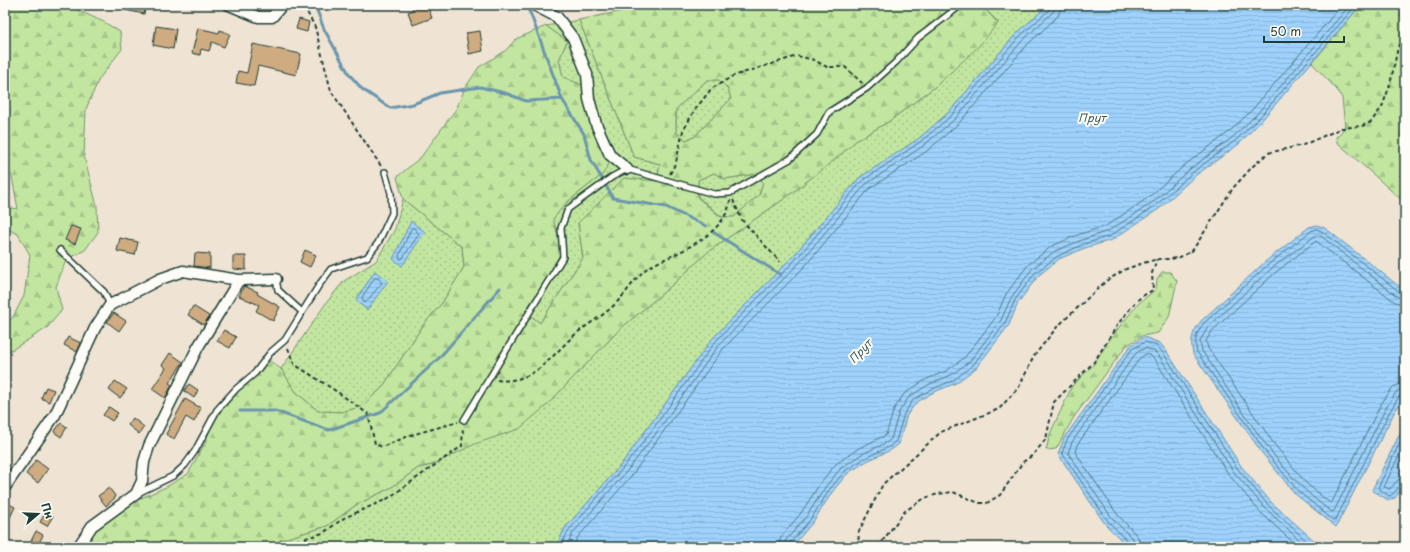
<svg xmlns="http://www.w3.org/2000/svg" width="1410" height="552" viewBox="0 0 1410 552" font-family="'Playpen Sans',sans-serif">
	<defs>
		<pattern id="grass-dots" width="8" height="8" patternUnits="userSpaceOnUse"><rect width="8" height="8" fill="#c2e6a0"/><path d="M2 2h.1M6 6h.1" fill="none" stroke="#a6c68a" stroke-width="1.8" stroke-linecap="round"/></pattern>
		<pattern id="forest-firs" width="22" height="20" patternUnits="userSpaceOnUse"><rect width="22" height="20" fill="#c2e6a0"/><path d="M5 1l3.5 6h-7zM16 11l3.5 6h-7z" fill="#a6c68a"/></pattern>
		<pattern id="water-rules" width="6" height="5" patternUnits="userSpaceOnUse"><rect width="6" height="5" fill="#9ed2fc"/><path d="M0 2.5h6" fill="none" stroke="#88b5d9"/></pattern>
	</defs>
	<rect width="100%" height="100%" fill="#efe4d4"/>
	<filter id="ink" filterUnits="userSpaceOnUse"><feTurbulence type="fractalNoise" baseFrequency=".025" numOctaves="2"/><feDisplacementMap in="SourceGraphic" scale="8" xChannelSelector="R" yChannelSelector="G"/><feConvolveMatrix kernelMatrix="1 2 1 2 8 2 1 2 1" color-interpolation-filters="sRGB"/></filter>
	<g filter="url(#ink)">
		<path fill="url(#grass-dots)" stroke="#70926a" fill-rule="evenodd" d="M981,5H1048L1016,34L948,113L918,139L859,178L795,254L712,339L620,466L565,528L556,547H273L280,540L327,526L356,505L392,487L418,468L432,465L546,406L619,330L671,286L709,251L784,199L833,161L857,140L888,122L936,86L998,22Z
			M579,20L634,157L660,164L657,181L578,223L583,258L540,323L525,311L549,276L562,250L552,219L566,203L603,174L563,78L559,60L567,41L546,26Z
			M707,80H719L728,89L731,99L694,137L686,140L676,132V109Z
			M714,173L725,179L755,174L763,182L759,195L734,217H722L698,197V180Z
			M403,199L462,247L464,267L442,303L424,324L382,388L361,407L341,412L318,411L296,392L281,369L326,303L344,281L376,261L395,229ZM375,271L367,310L356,300Z"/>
		<path fill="url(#forest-firs)" stroke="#70926a" fill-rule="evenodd" d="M5,5H66L104,22L120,32L122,49L99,79L86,109L84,156L97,206L98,232L85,250L66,260L56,287L62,310L47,328L5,354V325L13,317L24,296L30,255L18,234L5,228V207L18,209L12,177L5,160Z
			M651,5H981L998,23L978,47L936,86L888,122L857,140L833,161L784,199L709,251L671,286L619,330L546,406L519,429L475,444L432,465L418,468L392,487L356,505L327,526L280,540L273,547H83L94,529L130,503L166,487L188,474L206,441L213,418L261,366L270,361L281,369L296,392L318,411L341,412L361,407L382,388L424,324L442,303L464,267L462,247L403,199L397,177L421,157L456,109L465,88L479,67L505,51L516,39L546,26L567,41L559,60L563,77L587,87L603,125L610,162L603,174L566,203L553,219L562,250L549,276L525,311L540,323L583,258L578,223L624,178L657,181L660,164L634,157L579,20ZM707,80H719L728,89L731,99L694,137L686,140L676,132V109ZM714,173L725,179L755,174L763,182L759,195L734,217H721L698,198V180Z
			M1361,5H1405V203L1337,142L1336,137L1345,128L1342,98L1338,91L1312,63Z
			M1162,272H1170L1177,281L1169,317L1158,333L1142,336L1126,346L1074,417L1056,449L1046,450L1050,434L1072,386L1093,365L1112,336L1138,304L1156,289L1157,279Z"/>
		<path fill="url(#water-rules)" stroke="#6b96ac" d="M1048,5H1361L1262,120L1239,144L1195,176L1159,209L1142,220L1112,240L1085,248L1059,259L1038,276L1018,303L1009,325L976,368L956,383L932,393L916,403L907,415L899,444L891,450L867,461L847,474L833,491L813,522L792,547H556L565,528L620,466L712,339L795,254L859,178L918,139L948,113L1016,34Z
			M411,221L425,232L402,266L393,259Z
			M1317,225L1325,228L1405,291V395L1394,413L1336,527L1295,494L1262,453L1193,354C1190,340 1192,332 1201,321L1266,261L1309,227Z
			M375,271L388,281L367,310L356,300Z
			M1144,337L1160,343L1167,352L1241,466L1271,502L1317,543V547H1128L1105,524L1058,454L1064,438L1130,346Z
			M1405,423V485L1395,498L1388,500L1372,490Z"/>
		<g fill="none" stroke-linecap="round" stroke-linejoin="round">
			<path stroke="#527984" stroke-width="1" d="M414,228L419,234L402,259H400L399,256L411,229Z
				M375,278H378L382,283L365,303L362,298Z
				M1405,294L1401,293L1323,232L1317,229L1311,231L1269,264L1204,323C1196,333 1194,340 1197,352L1265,451L1298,491L1333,520L1336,519L1390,411L1400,395L1405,394
				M1405,299L1398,297L1321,236L1316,235L1272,268L1208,327L1200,341L1202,351C1239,404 1278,475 1332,512L1334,511L1386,408L1397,391L1405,388
				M1405,305L1395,302L1316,241L1276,272L1212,331L1206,341L1208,348L1274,444L1306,483L1330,503L1332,502L1381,404L1393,387L1405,382
				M1405,432L1378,488L1389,496C1397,494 1397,484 1405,483
				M1405,443L1384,487L1390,489L1398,480L1405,478
				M560,547L569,530L623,468L650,433L715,342L798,257L862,181L920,142L951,116L1019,37L1049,10L1051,5
				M566,547L573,533L627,471L654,436L719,345L802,260L865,185L923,146L955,119L1022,41L1053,12L1056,5
				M573,547L578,537L632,475L723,349L806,265L869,189L927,151L959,123L1027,45L1058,16L1062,5
				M778,547L781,537L801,513L821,482L836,464L859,448L886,435L894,409L904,394L925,380L948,370L965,357L996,317L1006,294L1028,265L1052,246L1080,234L1106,226L1133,208L1149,197L1186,164L1229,132L1251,111L1342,5
				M784,547L786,540L806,517L826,486L841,468L862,454L886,443L891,439L899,412L909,397L928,385L951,375L970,361L1001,320L1011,298L1032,269L1055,251L1082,240L1108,231L1137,213L1153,202L1190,169L1233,137L1256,115L1350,5
				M789,547L790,543L810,520L830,489L845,471L865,458L889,447L896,441L904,414L913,400L930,390L954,380L973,365L1005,323L1015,300L1035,273L1058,256L1084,244L1110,236L1139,217L1156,205L1193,172L1236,140L1259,118L1356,5
				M1130,547L1129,543L1108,521L1062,453L1067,440L1132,349L1145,342L1157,346L1164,354L1237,468L1268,505L1313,547
				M1135,547L1134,540L1112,518L1068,453L1072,442L1136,353L1145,348L1154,351L1160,357L1233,471L1265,508L1307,547
				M1141,547L1138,537L1117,514L1075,452L1077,445L1140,358L1146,354L1151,356L1155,360L1229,475L1260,512L1298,547"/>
			<path stroke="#6b96ac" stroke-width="3" d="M315,5L324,29L349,74L362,89L390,108L413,104L440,93L480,87L505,93L526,101L562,99
				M526,5L531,15L562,99L584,134L591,160L613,198L666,207L706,226
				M713,232L781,275
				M240,411H275L329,430L380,413L439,358L500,288"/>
		</g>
		<path fill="#ceab81" stroke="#1f3d34" d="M120,5H146L144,14L120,9Z
			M412,5H427L432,18L413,25L408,12L413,10Z
			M299,19L309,22L307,32L296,29Z
			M156,26L176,29L173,49L153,45Z
			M198,28L219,33L220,30L230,34L224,47L212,42L209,51L201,49L200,55L192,53Z
			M480,31L483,51L469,54L466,33Z
			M253,44L301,54L296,75L258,66L254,86L236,83L238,71L247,73Z
			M71,226L81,229L75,244L65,240Z
			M120,238L138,242L135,255L117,251Z
			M305,250L316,255L310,267L300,262Z
			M195,253L210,254V268L194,266Z
			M233,256H246V270L233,269Z
			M244,286L258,292L257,294L280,307L273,321L256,311L259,305L239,296Z
			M193,306L209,316L204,325L188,315Z
			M114,313L126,321L119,331L107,322Z
			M224,330L236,337L230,348L217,341Z
			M68,337L81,343L77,352L64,345Z
			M170,353L183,362L169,383L172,385L165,398L152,389L166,368L162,365Z
			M115,381L127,389L120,398L109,390Z
			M189,384L198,390L194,398L184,391Z
			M46,387L54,390L49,402L41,398Z
			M185,399L201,408L194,422L186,417L174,439L166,434Z
			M109,407L118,413L112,421L103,415Z
			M133,418L144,427L139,434L128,425Z
			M61,423L67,427L61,437L54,432Z
			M36,460L48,469L38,483L26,474Z
			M109,488L116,497L106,506L98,496Z
			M5,502L15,507L5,528Z
			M46,512L53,516L47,526L40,522Z
			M36,531L43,535L38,545L31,541Z"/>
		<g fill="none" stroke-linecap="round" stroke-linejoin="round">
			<g stroke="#1f3d34" stroke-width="8">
				<path id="lane" d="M60,250L104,292L110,305
					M276,279L278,290L302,312
					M464,420L563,257L561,228L568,209L612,177L627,169L714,194L730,193L790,159L817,134L829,112L867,88L896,62L918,38L961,5
					M136,494L173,476L185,465L195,451L217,410L236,389L255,373L270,353L285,340L319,285L331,269L367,257L378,243L392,213L391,193L385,172"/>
			</g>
			<g stroke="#1f3d34" stroke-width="13">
				<path id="street" d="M229,5L258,17H272L282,5
					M534,5L557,17L573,38L587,74L589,99L596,124L610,155L627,169
					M239,280L276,279
					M5,487L55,415L95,328L110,305L160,279L183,271L239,280L198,347L149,446L144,462L142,481L136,494L92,526L78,547"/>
			</g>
			<path stroke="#1f3d34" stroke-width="2" stroke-dasharray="4 3" stroke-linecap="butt" d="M296,5L307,12L315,27L331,91L381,166
				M670,174L676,162L683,131L694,111L711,89L733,76L797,56L814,60L827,67H845L862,83
				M733,200L742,220L780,262
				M288,348L294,364L339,393L368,414L375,444L382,447L411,435L458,422
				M497,380C535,385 552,354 577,333C590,322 607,314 618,301C628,291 635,278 646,269C651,265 659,262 665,259C689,248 727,230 730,200
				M294,547L306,538L323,533L344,518L387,499L462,446L463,427
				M858,547L859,531L883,484L941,432L999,409L1019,387L1034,356L1057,327L1106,281L1126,269L1143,263L1158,259H1171L1180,257L1192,251L1233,188L1253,166L1268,153L1303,145L1342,128L1362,126L1371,122L1382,107L1390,85L1398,47L1405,32
				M878,547L905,511L925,498L938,494L953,492L979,503H987L1000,495L1023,462L1033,455L1046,439L1054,402L1094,362L1118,324L1133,305L1141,297L1153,290L1152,273L1157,259"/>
			<use href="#lane" stroke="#fdfcf7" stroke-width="5"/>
			<use href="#street" stroke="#fdfcf7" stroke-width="10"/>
		</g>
	</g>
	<g text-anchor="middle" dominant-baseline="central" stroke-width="4" stroke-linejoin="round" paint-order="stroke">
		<g font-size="11" font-style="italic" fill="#385b5c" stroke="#fdfcf7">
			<text x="1092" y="117">Прут</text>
			<text transform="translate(860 351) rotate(-47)">Прут</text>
		</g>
	</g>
	<rect width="1410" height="552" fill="none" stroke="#fdfcf7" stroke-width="20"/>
	<rect x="10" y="10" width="1390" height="532" fill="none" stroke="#1f3d34" stroke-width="1.5" filter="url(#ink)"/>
	<g transform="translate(38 514) rotate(71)" stroke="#fdfcf7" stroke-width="3" paint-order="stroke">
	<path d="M0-3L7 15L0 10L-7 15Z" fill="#1f3d34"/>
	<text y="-6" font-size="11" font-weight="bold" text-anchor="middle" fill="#1f3d34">Пн</text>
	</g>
	<path d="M1264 36v6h80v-6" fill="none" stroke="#1f3d34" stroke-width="2"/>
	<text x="1270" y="36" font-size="12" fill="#1f3d34" stroke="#fdfcf7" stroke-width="3" paint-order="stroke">50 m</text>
</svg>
